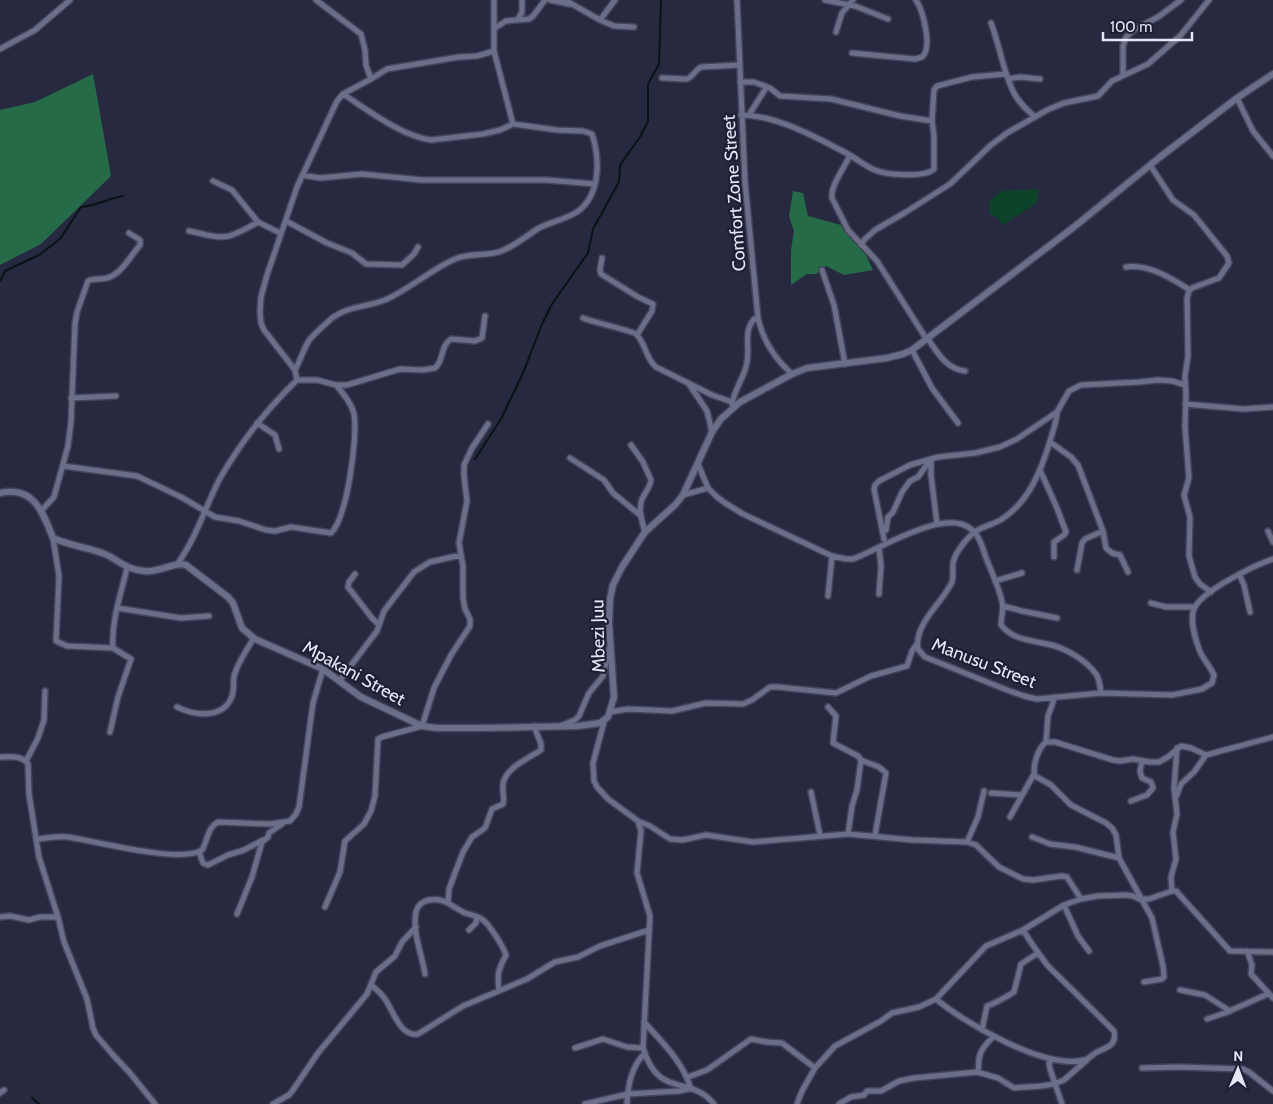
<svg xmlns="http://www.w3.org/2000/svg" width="1273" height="1104" viewBox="0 0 1273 1104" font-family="Cabin,sans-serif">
	<rect width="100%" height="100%" fill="#272940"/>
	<path fill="#0d4429" d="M1038,189L1037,202L1035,204L1003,225L998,218L989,213L990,201L1001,191Z"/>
	<path fill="#266b47" d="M93,74L111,176L41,244L0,265V110L35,102Z
		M793,191L803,193L808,216L841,225L866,255L873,270L844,275L826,266L816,274H807L791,285V250L794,231L789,216Z"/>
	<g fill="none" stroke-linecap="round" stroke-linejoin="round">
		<path stroke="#071314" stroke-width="2" d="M0,281L5,271L39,255L60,239L81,207C96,206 109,198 123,196
			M475,459L501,419L523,373L542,324L552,304L588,253L593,229L619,182L620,165L640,137L648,121V84L659,64L661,0
			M32,1098L39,1104"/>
		<g stroke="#434458" stroke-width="8">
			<path id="minor" d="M316,0L361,34L365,50L366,65L371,79
				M550,0L569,4
				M565,0L600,20L615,0
				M737,0L745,182L758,318C763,341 774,358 792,374
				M825,0L855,6L888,19
				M518,19L522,12V0
				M600,20L614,26L634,27
				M991,23C1000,46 1003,72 1014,93C1019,103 1027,110 1035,117
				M495,28L506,21L529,19L533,16L545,0
				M836,32L842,13L853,0
				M0,49L35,30L70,0
				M852,53L915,59L922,57C933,48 923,11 916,0
				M1123,75V46L1126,37L1135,29L1158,17L1181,0
				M662,78L687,79C693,77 695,70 701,67L740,65
				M1008,79L1020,77L1040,79
				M740,82H754L770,88L780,96L831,99L900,116L932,121
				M343,94C368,110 401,136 431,140L483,134L500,130L513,124
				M1237,98L1253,131L1273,156
				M741,115C776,115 818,138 848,154C857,159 865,166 875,170C886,175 925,178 934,169V136L932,121L934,90L937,86L972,77L1005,74
				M749,115L766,88
				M850,155C845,167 830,186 832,198L848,230L877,261L927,340
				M1150,165L1173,200L1194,215L1227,256L1229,263L1219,278L1192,288L1189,291L1187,298L1188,356L1185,376L1186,395L1185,427L1189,478L1184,495L1190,517L1189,556L1195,577L1200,584L1211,592
				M302,175L320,178L362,174L422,180H546L595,184
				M213,181L232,190L258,222L280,233
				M286,221L327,243L352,253L366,264L402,265L414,254L418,247
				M189,231C225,239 226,241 258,222
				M861,245L864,240L875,230L906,212L950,184L991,145L1007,133L1047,110L1064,103L1098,96L1112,81L1148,64L1180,36L1209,0
				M602,258L600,270L601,274L638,297L653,304L652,311L637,335
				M1126,267C1149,264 1171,278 1190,290
				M822,270L834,305L845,364
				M583,318C592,322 633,331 636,334C646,343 645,358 656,367L712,395L732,402
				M928,339C938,353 946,369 965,371
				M912,350L932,388L958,423
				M295,370C300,361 303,351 308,342C310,337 327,323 332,318C348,306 367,307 385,300C410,289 430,270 455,259C469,253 485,256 499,252C514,247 526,236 539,228C551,222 566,219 577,212C601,195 600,159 592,134L583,131L557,130L513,124L494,51
				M297,380H317L336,385H347L400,369L423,370L435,368C444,361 440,346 451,339L475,341L482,338L485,316
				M689,384L707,411L712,432
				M71,398L116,396
				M732,404C734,389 745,377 747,362C750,347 743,332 754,319L758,318
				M1185,404L1243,409L1273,407
				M1057,412C1057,421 1053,430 1051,438C1042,468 1030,501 1002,519C993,525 979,527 972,534C965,541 955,553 953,563C952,570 954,576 952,582C942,604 914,623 918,649L925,657L1007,690L1024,696L1037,699L1101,693L1172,695L1202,689L1212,683L1214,675C1210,666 1202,658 1199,649C1195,638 1189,617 1195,607C1204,590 1255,565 1273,559
				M257,423L275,435L279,449
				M1050,442L1071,457L1078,465L1103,531L1106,548L1112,553L1120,555L1128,572
				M631,445L643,462L651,480C650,488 645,492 642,499C638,510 642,521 645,532
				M570,458L604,480L613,493L640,515
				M931,459V475L937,524
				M698,464L708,488L717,497L725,503L743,514L832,556L846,559H853C880,549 945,507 971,529C979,535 982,546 985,555C990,569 1000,589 1002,602C1004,610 1001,617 1001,625C1013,640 1030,640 1047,644C1064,647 1086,660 1096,674C1100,680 1100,687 1101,693
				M63,466L137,476L181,497L215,517L239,521L266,530L275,531L291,527L331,533C347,518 358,437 354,414C352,404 343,393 336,385
				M1040,470L1057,508L1066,532L1064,535L1054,542V557
				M683,495L708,488
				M42,510L54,497L68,446L71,422L75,324L77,312L88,281C94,278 100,280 107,278C121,275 131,255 140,245V240L129,233
				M886,530L888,517L893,512L902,492L910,481L918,477L931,459
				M1268,531L1273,542
				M53,538L59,576L56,641L67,646L113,648
				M884,539L874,489L875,485L879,481L910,465L938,457L975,453L1000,447L1017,439L1057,412L1069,391L1081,385L1139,382L1158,380L1172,381L1185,385
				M178,563C196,538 205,508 219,480C240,443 267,409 297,380L295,370L264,330L261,323L260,312L261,297L267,275L297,187L337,101L343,94L371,79L387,69L459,57L477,56L494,51V0
				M1077,570L1082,543L1085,539L1103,531
				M355,574L349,582L348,587L372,618L379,625
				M1239,574L1244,585L1250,612
				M995,581L1022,573
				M879,594L881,566L879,547
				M828,596L832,556
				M1151,603L1166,607H1194
				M1003,606L1022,611L1057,618
				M117,608L181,618L209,616
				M340,680L377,631L384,611L414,572L430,562L461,555
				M177,707C195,716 224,719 232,696C235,688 232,680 235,673C239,661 247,649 254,638
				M828,707L836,716L833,743L858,756L861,760L857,790L852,806L848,834
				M610,712L628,709L672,711L706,703L743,704L752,700L770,687H778L836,693L871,676L907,666L912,651L917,644
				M604,722L593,763L594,781L597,787L608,799L638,821L650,826L670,839L682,840L706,835L753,842L848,834L913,840L967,842L976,845L999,867L1023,879L1033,880L1062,876L1067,877L1081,899
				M560,726L575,720L579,716L589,693L603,676L609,649
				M110,732L118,697L131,659L113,648C111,621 121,594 127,568
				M1046,742L1048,716L1055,697
				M0,757C10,757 22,755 28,764L29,794L39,857L58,917L64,942L87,999L93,1028L96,1035L113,1055L130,1073L155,1104
				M861,760L879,767L886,773L875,835
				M26,761L38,738L44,720L45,691
				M811,792L820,835
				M991,793L1022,795
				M1176,797L1181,784L1194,772L1206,755
				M1131,801L1147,795L1153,788L1151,782L1142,778L1140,771L1142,761
				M1010,817L1034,774
				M638,821L641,831L637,873L650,916L643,1048C659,1100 690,1074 714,1104
				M1032,837L1050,844L1075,847L1119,858
				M37,839C47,838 58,836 68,837C95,841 181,864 202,850C208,840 207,828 218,822L270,824L290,821L296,814L299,807L313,703L323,669
				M967,842L978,817L984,791
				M199,852L203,863L208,865L228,855L244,850L263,840
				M1172,891L1171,877L1176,859L1173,832L1177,814L1174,788L1177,748
				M448,903L449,889L463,852L472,837L485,828L492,809L503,804C505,798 502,791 503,784C505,768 529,758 541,750V744L534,726
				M1064,905L1078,936L1089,951
				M325,907L340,872L345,841L364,824L371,811L375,796L378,739L382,737L422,726L434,688L451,655L470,626V619L465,609L463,598V566L459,543L467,501L464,476V465L472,448L488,424
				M237,914L252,877L262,842L268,837L269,833L282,824
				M0,917L10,916L29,920L40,917H58
				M469,930L476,923L477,917
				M1247,951L1252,965L1251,974L1273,998
				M425,974C422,954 412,933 416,912C419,898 437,897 448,903C454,907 459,910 465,913C471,915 478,916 483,920C490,925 504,948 506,955C498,970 497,974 499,991
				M1144,982L1162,979L1164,977L1163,966L1152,918L1119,858L1116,835L1112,828L1106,823L1071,805L1051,785L1035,776C1032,767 1038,748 1046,742H1055L1113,760L1120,761L1133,759L1149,762H1159L1168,757L1181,746L1191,748L1206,755L1273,737
				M371,985C376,989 381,993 385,999C393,1010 400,1037 418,1034L463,1006L527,979L555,962L578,957L600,946L649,930
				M1180,990L1205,995L1230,1011
				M936,999C966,1024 1045,1070 1085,1060C1090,1058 1093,1054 1097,1052C1107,1047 1117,1046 1114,1031L1047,965L1032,944L1023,930
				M1207,1019L1225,1013L1268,994
				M644,1022C663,1043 683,1062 691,1089
				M982,1030L987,1006C996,1003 1006,997 1014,992L1021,964L1038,953
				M575,1048L603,1039L627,1047L643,1048
				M1052,1059L1049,1063L1050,1069L1062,1104
				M1142,1068L1178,1067L1243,1069L1249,1072L1273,1091
				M977,1072L998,1078L1014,1088L1041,1086L1054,1084L1064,1080L1087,1060
				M688,1077L707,1070L751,1039L767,1042L782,1043L815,1068
				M0,1093L4,1090
				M273,1104L289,1095L293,1090L318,1053L367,994L376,972L395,956L402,942L416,927
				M585,1104L628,1094L679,1091L688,1089
				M627,1104C628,1085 631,1067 645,1053
				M797,1104L802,1091L815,1068L835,1046L881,1021L892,1013L919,1007L936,999L986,946L1023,930L1064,905L1081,899L1098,896L1126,895L1133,896L1139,899H1149L1172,891H1176L1230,951L1273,952
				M839,1104L851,1097L864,1095L867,1091H881L899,1081L914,1078L977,1072C980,1067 978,1065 979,1059C980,1050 987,1043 993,1037"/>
		</g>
		<g stroke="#434458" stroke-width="9">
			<path id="tertiary" d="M0,493C34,485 43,513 53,538C68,545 85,547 102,553C119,559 123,569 144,571C159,573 176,561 186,565L228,597L233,603L242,628L255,639L323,669L361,697L422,726L437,728H483L578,726L600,723L608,717L614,697L609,623L610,599L613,585L622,567L645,532L675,505L683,495L712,432L721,419L740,402L792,374L807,368L887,358L903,354L912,350L1074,227L1160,157L1237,98L1273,74"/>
		</g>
		<use href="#minor" stroke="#6b6e89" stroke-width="5"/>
		<use href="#tertiary" stroke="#6b6e89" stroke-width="6"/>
	</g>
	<g text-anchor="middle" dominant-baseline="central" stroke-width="4.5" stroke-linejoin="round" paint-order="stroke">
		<g font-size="18" fill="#e5e7f6" stroke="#1d1f35">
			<text transform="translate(734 193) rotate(-94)">Comfort Zone Street</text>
			<text transform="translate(598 636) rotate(-91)">Mbezi Juu</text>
			<text transform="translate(984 663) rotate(21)">Manusu Street</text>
			<text transform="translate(354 673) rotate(29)">Mpakani Street</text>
		</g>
	</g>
	<g transform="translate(1238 1069) rotate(1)" stroke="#1d1f35" stroke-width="4" paint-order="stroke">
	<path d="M0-4L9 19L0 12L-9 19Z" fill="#e5e7f6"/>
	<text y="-8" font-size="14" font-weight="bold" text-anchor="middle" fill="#e5e7f6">N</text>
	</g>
	<path d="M1103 32v8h89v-8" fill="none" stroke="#e5e7f6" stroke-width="2.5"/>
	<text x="1110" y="32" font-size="15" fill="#e5e7f6" stroke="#1d1f35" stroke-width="4" paint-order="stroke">100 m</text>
</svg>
